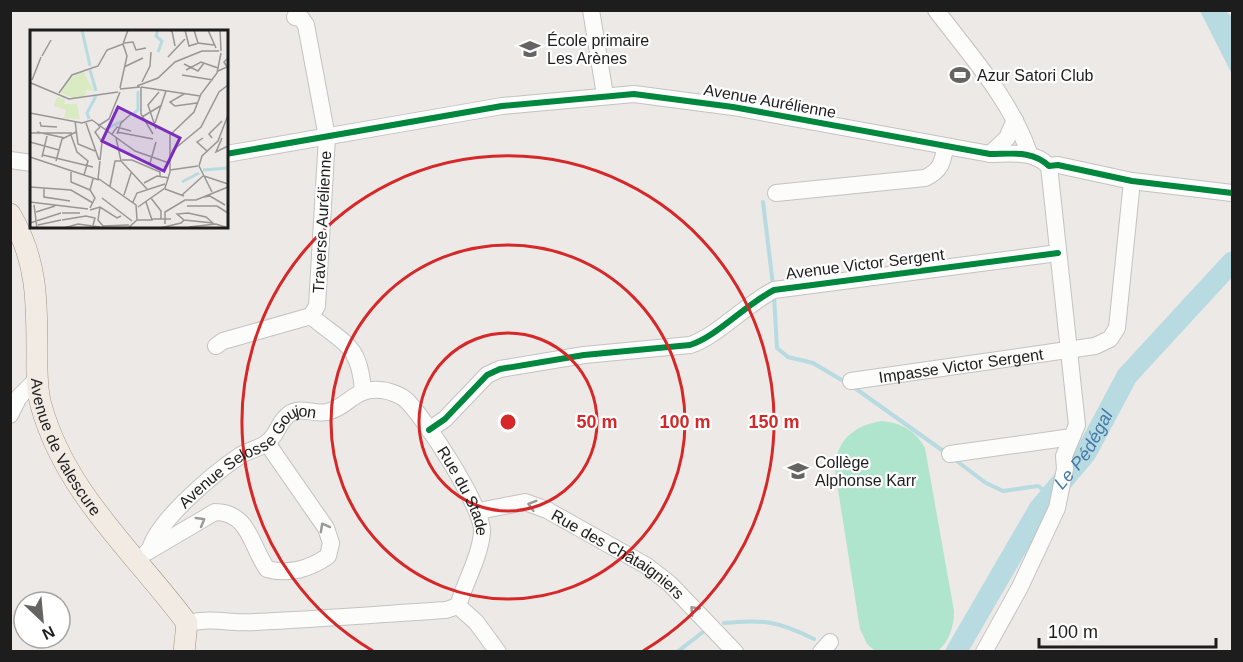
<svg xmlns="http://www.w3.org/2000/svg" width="1243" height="662" viewBox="0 0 1243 662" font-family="Helvetica,sans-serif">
	<rect width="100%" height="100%" fill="#ece9e6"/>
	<path fill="#afe5cc" d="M882,421C901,423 915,430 925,448L954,611C954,627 949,641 938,651H875L867,644L860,629L834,464C840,437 856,425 882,421Z"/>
	<path fill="#b8dae1" d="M1200,11H1226L1232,17V74Z"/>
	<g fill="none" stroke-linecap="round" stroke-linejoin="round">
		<path stroke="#b8dae1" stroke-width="4" d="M763,202L773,285
			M774,295L777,348L788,357L813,363L845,382
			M852,386L946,453
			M954,459L986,483L1003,491L1038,486L1050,495
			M724,623C763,619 778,621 814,639
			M677,652L703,632"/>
		<path stroke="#b8dae1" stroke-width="21" id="s1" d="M956,652L1039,509L1086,453L1127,376L1232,262"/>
		<g stroke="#c4c3c2" stroke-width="18">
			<g id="minor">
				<path d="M591,10L605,95"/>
				<path d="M936,10C970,55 1011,100 1029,153"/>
				<path d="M295,17L301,18L306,25L327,137L317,306L311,316C343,344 359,342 363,390"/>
				<path d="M226,154L502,106L634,94L733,107L990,154C1012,154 1032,150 1049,166L1058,165L1132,181L1232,193"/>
				<path d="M990,154L1007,138L1015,120"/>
				<path d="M10,160L32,163"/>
				<path d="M776,193L925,178C940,171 943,163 945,147"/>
				<path d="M216,346L223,341L311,316"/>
				<path id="s2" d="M851,381L1095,346L1110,339L1117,328L1132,181"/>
				<path d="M10,415L19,397L37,379"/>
				<path d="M429,430L445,419L487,375L500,369L584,355L690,345C716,337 745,305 774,290L1058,253"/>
				<path d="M950,454L1072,437"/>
				<path id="s3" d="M479,511L525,502L547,510L647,566L670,584L735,652"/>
				<path id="s4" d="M150,549C159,519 214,473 241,455C249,450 262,448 269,441C277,434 279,422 288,415C300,405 313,415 327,412C349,407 353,388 380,390C387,390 400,395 405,399C424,416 484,509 482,532C480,557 465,582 458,606"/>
				<path d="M147,552L215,512C249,512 251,546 267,569C288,575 310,569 328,556L331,543L326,528L267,443"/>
				<path d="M458,606L476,622L498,652"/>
				<path d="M187,623C215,617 230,624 256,622C319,619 383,614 446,610L458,606"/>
				<path d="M821,652L830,642"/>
				<path d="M984,652L1020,587L1057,508L1065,469L1064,456L1077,425L1049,166"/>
			</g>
		</g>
		<g stroke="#a29682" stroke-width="22">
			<g id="major">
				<path id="s5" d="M10,214C37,259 37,300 37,351C37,368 36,388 41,405C65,493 135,553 187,623L184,652"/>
			</g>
		</g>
		<use href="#minor" stroke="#fcfcfb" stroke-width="16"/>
		<use href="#major" stroke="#f1ebe3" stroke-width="21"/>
		<g stroke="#fff" stroke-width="10">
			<path id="cycleway" d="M226,154L502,106L634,94L733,107L990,154C1012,154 1032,150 1049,166L1058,165L1132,181L1232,193
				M429,430L445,419L487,375L500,369L584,355L690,345C716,337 745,305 774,290L1058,253"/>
		</g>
		<use href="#cycleway" stroke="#00873e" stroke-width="6"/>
	</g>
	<defs><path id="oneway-chevron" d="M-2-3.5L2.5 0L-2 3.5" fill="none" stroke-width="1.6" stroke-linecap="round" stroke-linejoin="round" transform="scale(1.5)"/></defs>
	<g stroke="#989897">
		<use href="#oneway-chevron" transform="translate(532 505) rotate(-164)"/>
		<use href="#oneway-chevron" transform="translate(201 521) rotate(-30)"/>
		<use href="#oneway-chevron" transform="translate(324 527) rotate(-119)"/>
		<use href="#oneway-chevron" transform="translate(694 610) rotate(-134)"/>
	</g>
	<g fill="none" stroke="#d62828" stroke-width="3">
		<circle cx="508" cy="422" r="89"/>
		<circle cx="508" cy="422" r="177"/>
		<path d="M373 651A266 266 0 1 1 643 651"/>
	</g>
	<defs>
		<g id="school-bare" transform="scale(1.62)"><path d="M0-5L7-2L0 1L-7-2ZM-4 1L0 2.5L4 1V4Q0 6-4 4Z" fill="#656463" stroke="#fff" stroke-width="2.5" paint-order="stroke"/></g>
		<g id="stadium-bare" transform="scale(1.62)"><path d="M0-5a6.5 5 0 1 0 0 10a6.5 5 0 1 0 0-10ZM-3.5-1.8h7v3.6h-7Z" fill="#656463" stroke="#fff" stroke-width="2.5" paint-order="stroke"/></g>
	</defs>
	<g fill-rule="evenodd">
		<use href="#school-bare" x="530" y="49"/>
		<use href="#stadium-bare" x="960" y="75"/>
		<use href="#school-bare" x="798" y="471"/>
	</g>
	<g text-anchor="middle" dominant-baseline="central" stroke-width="4.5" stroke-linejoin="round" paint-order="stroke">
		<g font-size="16" fill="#1d1d1d" stroke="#fff" text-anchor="start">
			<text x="547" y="40">École primaire<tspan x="547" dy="18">Les Arènes</tspan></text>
			<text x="977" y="75">Azur Satori Club</text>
			<text x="815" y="462">Collège<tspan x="815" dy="18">Alphonse Karr</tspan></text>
		</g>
		<g font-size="16" fill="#1d1d1d" stroke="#fff">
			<text transform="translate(770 101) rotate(10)">Avenue Aurélienne</text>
			<text transform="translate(322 222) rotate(-87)">Traverse Aurélienne</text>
			<text transform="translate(865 264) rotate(-7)">Avenue Victor Sergent</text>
			<text stroke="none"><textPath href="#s2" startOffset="111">Impasse Victor Sergent</textPath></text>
			<text stroke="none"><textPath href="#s5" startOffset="244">Avenue de Valescure</textPath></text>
			<text stroke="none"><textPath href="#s4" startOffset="140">Avenue Selosse Goujon</textPath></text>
			<text stroke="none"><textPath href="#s4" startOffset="432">Rue du Stade</textPath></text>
			<text stroke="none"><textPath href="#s3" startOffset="154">Rue des Châtaigniers</textPath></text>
		</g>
		<g font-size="18" font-style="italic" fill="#437aa9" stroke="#fff">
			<text stroke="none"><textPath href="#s1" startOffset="240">Le Pédégal</textPath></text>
		</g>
	</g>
	<g transform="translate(30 30)">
		<rect width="198" height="198" fill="#ece9e6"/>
		<path d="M53,41L64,61L56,60L55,67L43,68L31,63L41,48ZM27,67L35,69L34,74H47L50,89L34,88L36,80L24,76Z" fill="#daeac3"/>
		<path fill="none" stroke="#b8dae1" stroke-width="3" d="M52,0L60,36M128,22L132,11L126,6L128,0M60,40L66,61M108,61V80L103,84L109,88M59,89L57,83L66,66M75,99L93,91M173,140L198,138M152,152L169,143"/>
		<path fill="none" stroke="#999796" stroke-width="1.5" d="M138,0L142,1L145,16M155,0L159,16L169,13M164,0L168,13L184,15M178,0L186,18M190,0L191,21M94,13L103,12L106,20L116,18M12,26L21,10M138,27L155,9M154,34L168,41L174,33M94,37L113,28M156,40L171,32L188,38M188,41L197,37L194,32L198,28M152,45L183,50M2,50L11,27M112,52L120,36L121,22M1,53L39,69L88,62M107,56L128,48L145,32L172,21H189M111,57L170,66M111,57V84L123,104M90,58L97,26L93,14L98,0M90,59L110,57M29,63L42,45L68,36L77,20L93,14M154,64L140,72L145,76L167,73M0,83L52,93L62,90L105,121L139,133M112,87L132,75M45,91L48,114L65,121M10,92L11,96L27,97M56,93L69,130M125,93L136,61M68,96L79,89L90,62M70,97L65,102L72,112L70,130M126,99L118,75L129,62M7,102L35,108M87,102L123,109M0,103H42M82,104L87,97L101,101M87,104L91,93L102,83M41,105L47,122L58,131L54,145M86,108L91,131L117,159M173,108L167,112L177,121M182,108L179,104L192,91M192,108L186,122L198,116M0,112L29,120M142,121L171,97L189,62L198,55M13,125L63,137M0,127L69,150M12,127L17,106M92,130H102L130,142V146M26,131L32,109L46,102M120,133L126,112M169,136L172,126L188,111L198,85M169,136L182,162M140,140L168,136M41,142V152L60,160M174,146L198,154M68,149L70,131M69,149L106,175L107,190M114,153L127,146L139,148M80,156L85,131H91M0,157L41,160L63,173M14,159V167L40,171M135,159L154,166M94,165L101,143M152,165L173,146M174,167L180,166L195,175M72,168L102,191M121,168L131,181V189M0,172L58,179M103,172L107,163L135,154M4,175L7,198M157,176H187L198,183M70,177L68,190L73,196M108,177L135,158L140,142V105L164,82L171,64L187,43L191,23M60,178L65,168L60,160L63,149M60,180L70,177L87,188L91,186M6,182L25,176M32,183H50M122,189H141M32,190L56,186L65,188L63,195M154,190L183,193M0,193L31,183M135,194V182L155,170H166L198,157M8,195L31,190M72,196L99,195M159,197L186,194L198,198M34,198L48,194L70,197M98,198L107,190H122L116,172M130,198L151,193L154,190L147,184L158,183L176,187L184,194"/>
		<path fill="#7b2cbf" fill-opacity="0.15" stroke="#7b2cbf" stroke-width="3" d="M88,77L150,108L134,141L72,111Z"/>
		<rect width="198" height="198" fill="none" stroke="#1d1d1d" stroke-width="3"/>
	</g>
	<circle cx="508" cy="422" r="9" fill="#d62828" stroke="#fff" stroke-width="3"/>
	<g font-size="18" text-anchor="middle" font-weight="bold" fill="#d62828" stroke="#fff" stroke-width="4.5" stroke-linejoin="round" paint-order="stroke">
		<text x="597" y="428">50 m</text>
		<text x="685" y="428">100 m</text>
		<text x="774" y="428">150 m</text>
	</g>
	<rect width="1243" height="662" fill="none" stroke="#1d1d1d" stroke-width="24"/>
	<g transform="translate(42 620) rotate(154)"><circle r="28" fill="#ffffff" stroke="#a5a5a5" stroke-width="1.5"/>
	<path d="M0-4.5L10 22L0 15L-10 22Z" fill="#656463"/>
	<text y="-9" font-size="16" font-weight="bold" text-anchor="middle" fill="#1d1d1d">N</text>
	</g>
	<path d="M1039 638v9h177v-9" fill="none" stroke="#1d1d1d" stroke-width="3"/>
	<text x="1048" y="638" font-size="18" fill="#1d1d1d" stroke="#ffffff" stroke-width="4.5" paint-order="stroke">100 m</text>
</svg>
